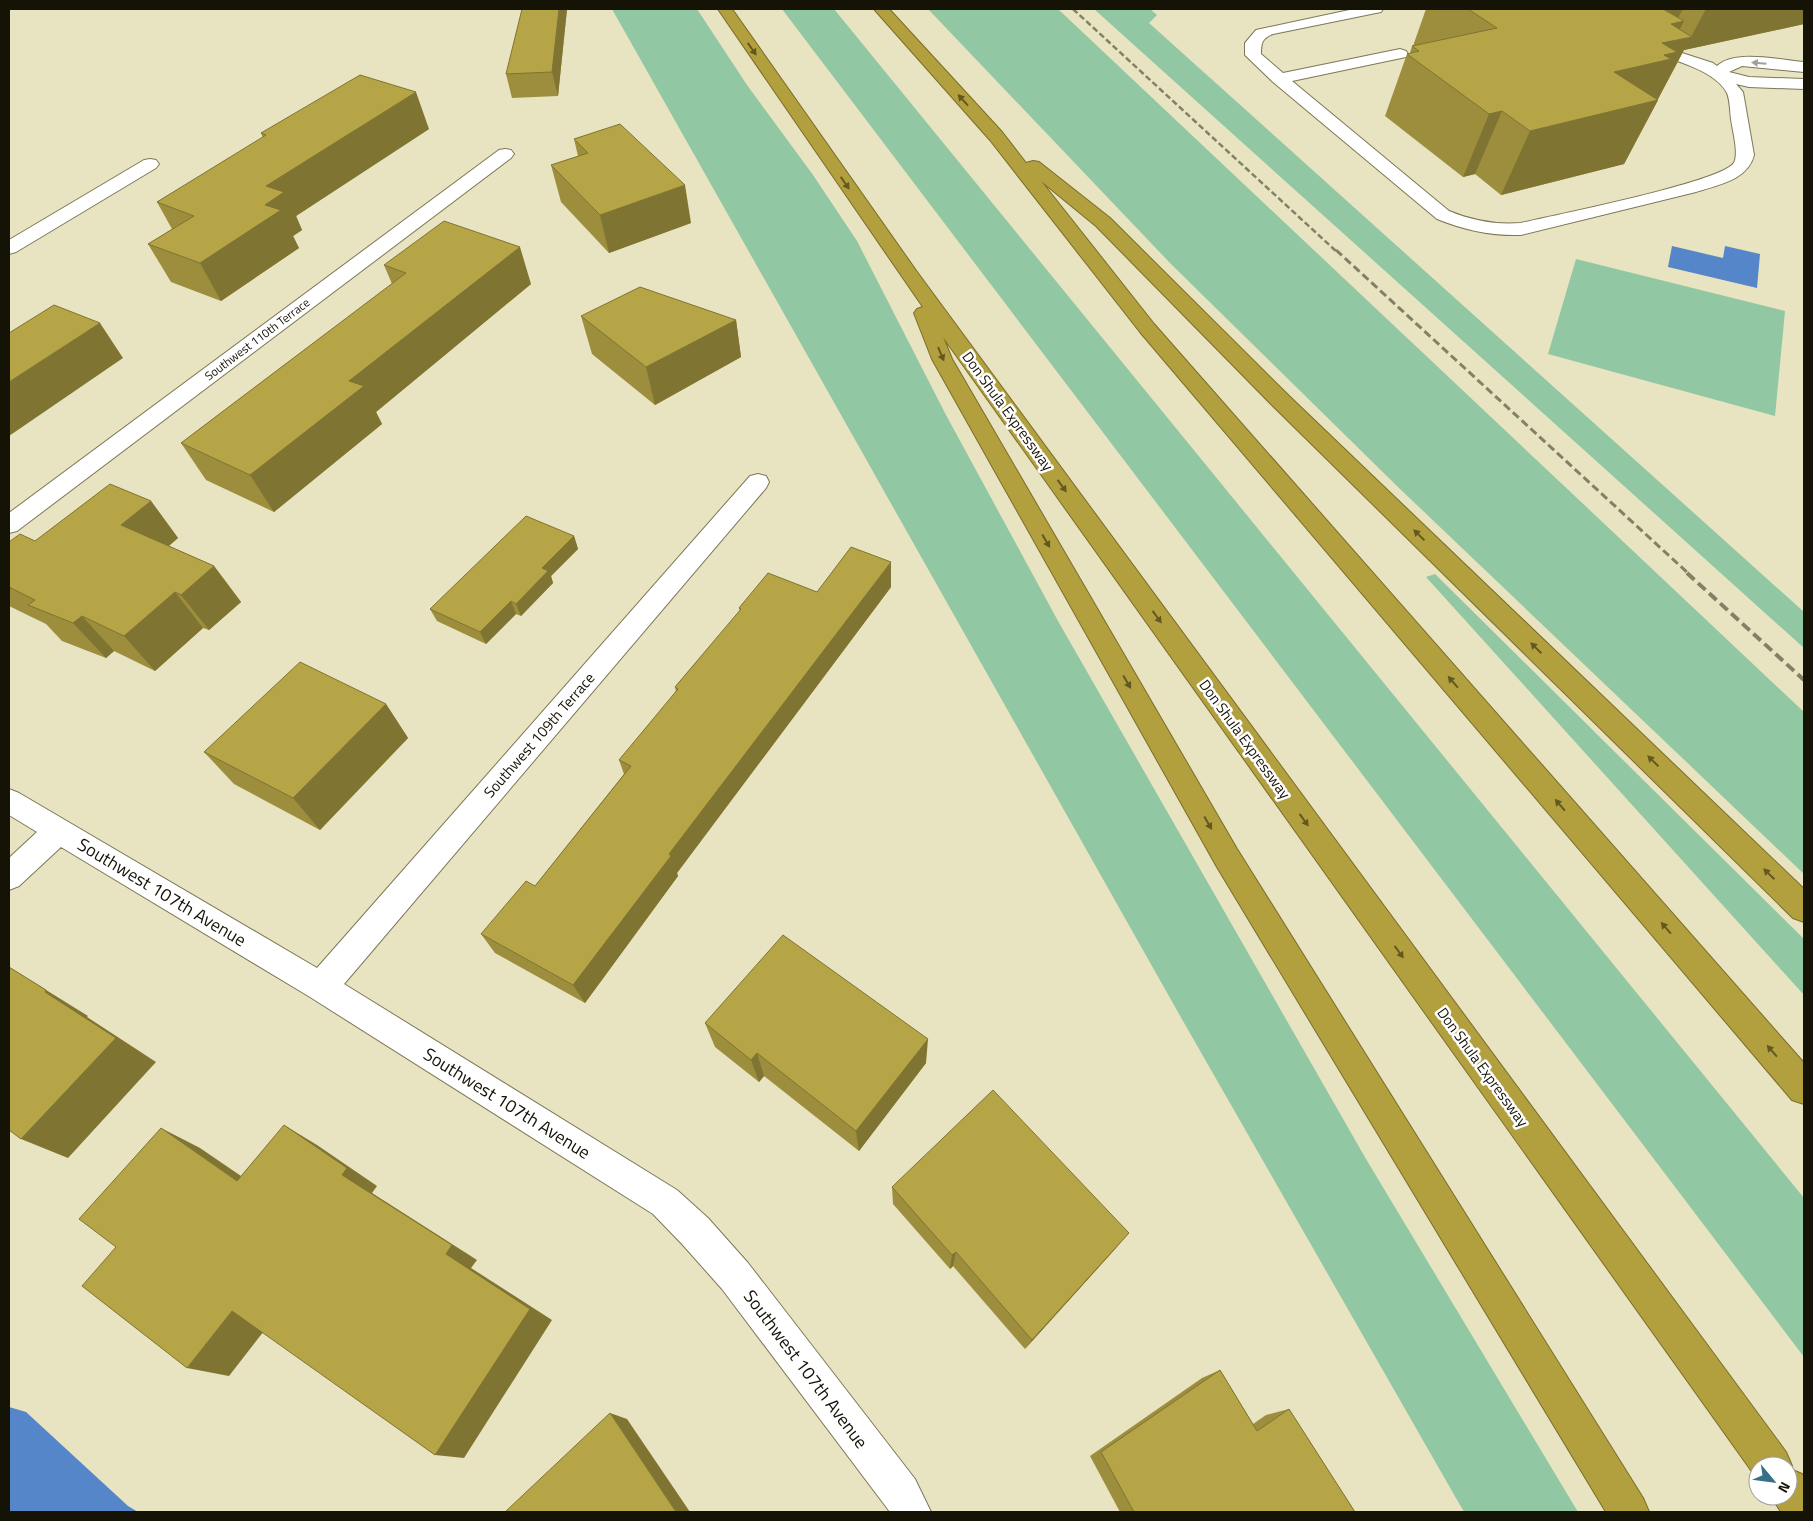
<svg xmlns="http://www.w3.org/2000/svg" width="1813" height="1521" viewBox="0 0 1813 1521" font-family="'Titillium Web',sans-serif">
	<rect width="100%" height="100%" fill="#e8e3c0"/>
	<path fill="#91c7a2" d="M612,9H697L747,85L813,175L857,241L946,415L1058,621L1366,1159L1578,1512H1464L1183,1021Z
		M782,9H834L1804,1198V1357Z
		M928,9H1058L1804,712V874L1399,488L1170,263Z
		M1094,9H1150L1157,15L1149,23L1804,612V648Z
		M1576,259L1785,311L1775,416L1548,354Z
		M1435,574L1804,939V995L1426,577Z"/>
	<path fill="#5486c9" d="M1672,246L1723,258L1725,246L1760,254L1757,288L1668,267Z
		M9,1407L26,1412L128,1506L138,1512H9Z"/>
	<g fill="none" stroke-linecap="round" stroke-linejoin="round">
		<g stroke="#7d7858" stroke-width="2">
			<path id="minor" d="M1354,9H1383L1381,12L1376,13L1273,34C1262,38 1261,43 1261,54L1283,73L1400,49L1406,51L1408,54L1406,57L1292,81L1449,211C1473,221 1496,225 1521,223C1555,215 1716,183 1733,164C1740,156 1732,129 1731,119C1730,112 1730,100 1727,93C1714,68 1665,58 1641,49L1638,46L1641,43H1651L1713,63L1717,66C1734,49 1782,60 1804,62V72L1742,66L1729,72L1749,77L1804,79V89L1749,87L1736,84L1743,92L1754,155C1748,180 1718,185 1696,192L1521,235C1492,236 1464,230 1437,219L1273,82L1245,55V43L1256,30Z
				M505,149L511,150L514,154L511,158L17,531L9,533V513L499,150Z
				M150,159L156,160L159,164L156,168L16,252L9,254V240L144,160Z
				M758,474L766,476L769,482L766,488L344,984L677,1190L708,1218L748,1263L915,1479L931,1512H890L722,1289L682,1244L653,1214L310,997L61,847L19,886L9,890V858L37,832L9,815V789L19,793L317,968L750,476Z"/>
		</g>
		<g stroke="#7b6e2a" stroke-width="2">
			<path id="highway" d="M718,9H732L917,272L1786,1452L1792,1466L1790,1469L1802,1474L1804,1477V1512H1781L1771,1496H1788V1466H1758V1480L943,337L952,359L1237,849L1643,1498L1649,1512H1606L1217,867L932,359L914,313L917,309L923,307Z
				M874,9H889L1002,132L1026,163L1033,161L1039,162L1110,218L1289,396L1804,889V922L1793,918L1273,406L1096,226L1041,181L1154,324L1804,1063V1104L1792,1100L1140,332L990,140Z"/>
		</g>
		<use href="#minor" fill="#fff" fill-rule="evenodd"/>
		<use href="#highway" fill="#b29f3e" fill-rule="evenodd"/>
		<path stroke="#848068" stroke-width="2.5" stroke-dasharray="6 3" stroke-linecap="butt" d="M1073,9L1337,252"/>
		<path stroke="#848068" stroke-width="3" stroke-dasharray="8 4" stroke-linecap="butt" d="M1336,250L1689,574"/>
		<path stroke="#848068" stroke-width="4" stroke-dasharray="10 5" stroke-linecap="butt" d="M1687,573L1804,680"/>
	</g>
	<path fill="#9c8e3d" d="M567,9L558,96L512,98L506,74Z
		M1426,9H1804V24L1684,50L1658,99H1656L1658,100L1624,164L1501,195L1475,174L1463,177L1385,116L1407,54L1410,53L1412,46H1413Z
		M429,129L296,216L302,230L293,236L299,248L221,301L171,282L148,244L172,229L157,202L263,138L261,133Z
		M574,139L691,223L609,253L561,202L551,165L578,156Z
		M384,265L531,284L376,412L382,424L274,512L206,480L181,443L392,284Z
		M581,316L736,320L741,357L655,405L592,354Z
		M151,501L178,538L169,546L214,566L241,602L209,630L203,628L155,671L114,651L106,658L62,641L46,624L9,606V542L35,541Z
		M574,536L578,549L551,576L553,583L521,616L516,614L486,644L437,621L430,609Z
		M891,587L677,873L678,876L585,1003L495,953L481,934L535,886L624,774L619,760L676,692L675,687L740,611L739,608L817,592Z
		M386,704L408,738L320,830L234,784L204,752Z
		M705,1023L926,1063L859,1151L764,1076L759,1082L715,1047Z
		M892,1187L1116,1248L1025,1349L953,1266L950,1269L893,1204Z
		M1220,1370L1253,1424L1266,1415L1289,1409L1355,1512H1120L1090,1456L1202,1378Z"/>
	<path fill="#7f7432" d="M559,9H567L558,96L552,72Z
		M1650,9H1683L1675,23L1684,21L1674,41L1691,37L1706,9H1804V24L1684,50L1658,99L1652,100H1658L1624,164L1501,195L1530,131L1614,72Z
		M416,92L429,129L296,216L302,230L293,236L299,248L221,301L200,263L265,205L266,186Z
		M1502,111L1475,174L1463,177L1489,114Z
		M685,185L691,223L609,253L600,215Z
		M520,247L531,284L376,412L382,424L274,512L250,475L349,381Z
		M736,320L741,357L655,405L646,367Z
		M100,323L123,358L9,436V382Z
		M151,501L178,538L150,561L121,525Z
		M574,536L578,549L551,576L553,583L521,616L516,604L542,568Z
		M891,562V587L677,873L678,876L585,1003L573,985L669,854Z
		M214,566L241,602L209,630L181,595Z
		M175,592L203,628L155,671L124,636Z
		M511,601L516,614L486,644L480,632Z
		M82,616L114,651L106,658L73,623Z
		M386,704L408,738L320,830L293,798Z
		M9,967L88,1016L87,1017L156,1062L68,1158L21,1139L45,992Z
		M928,1039L926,1063L859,1151L856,1131Z
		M757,1053L764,1076L759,1082L751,1060Z
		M284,1125L317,1145L377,1186L372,1193L477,1260L471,1268L552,1320L464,1458L435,1455L446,1254L342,1175Z
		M161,1128L200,1148L273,1198L237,1181Z
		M1129,1233L1116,1248L1025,1349L1032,1340Z
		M956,1252L953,1266L950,1269L952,1255Z
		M232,1311L271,1322L229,1376L187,1368Z
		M610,1413L627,1419L690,1512H676Z"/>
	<path fill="#b5a547" stroke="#7f7432" d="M522,9H559L552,72L506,74Z
		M1468,9H1663L1684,21L1671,24L1692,37L1662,43L1677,52L1664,55L1671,59L1614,72L1658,100L1530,131L1502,111L1489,114L1407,54L1419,51L1412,46L1497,28Z
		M360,75L416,92L266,186L284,192L265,205L281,210L200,263L148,244L194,216L157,202L266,135L261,133Z
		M620,124L685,185L600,215L551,165L588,153L574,139Z
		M444,221L520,247L349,381L364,386L250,475L181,443L406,273L384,265Z
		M640,287L736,320L646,367L581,316Z
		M54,305L100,323L9,382V333Z
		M110,484L151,501L121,525L214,566L181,595L175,592L124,636L82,616L73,623L28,605L35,600L9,587V542L20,534L35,541Z
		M526,516L574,536L542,568L548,571L516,604L511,601L480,632L430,609Z
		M851,547L891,562L669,854L671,856L573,985L481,934L526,881L535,886L631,766L619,760L678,689L675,687L741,609L739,608L768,573L817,592Z
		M300,662L386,704L293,798L204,752Z
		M783,935L928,1039L856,1131L757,1053L751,1060L705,1023Z
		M9,967L46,990L45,992L116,1038L21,1139L9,1130Z
		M993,1090L1129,1233L1032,1340L956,1252L952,1255L892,1187Z
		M284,1125L347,1168L342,1175L452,1245L446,1254L530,1309L435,1455L232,1311L187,1368L82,1286L116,1247L79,1219L161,1128L237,1181Z
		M1220,1370L1257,1431L1289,1409L1355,1512H1134L1101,1452Z
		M610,1413L676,1512H505Z"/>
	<defs><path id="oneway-solid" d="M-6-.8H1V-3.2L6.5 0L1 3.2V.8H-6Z" transform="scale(1.25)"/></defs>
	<g fill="#645822">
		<use href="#oneway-solid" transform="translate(752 49) rotate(55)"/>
		<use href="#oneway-solid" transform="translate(963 100) rotate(-132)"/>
		<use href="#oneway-solid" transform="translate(845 183) rotate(55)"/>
		<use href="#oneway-solid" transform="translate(941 354) rotate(67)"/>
		<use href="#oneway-solid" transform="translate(1062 486) rotate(54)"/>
		<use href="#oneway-solid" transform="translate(1419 535) rotate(-136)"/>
		<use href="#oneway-solid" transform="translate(1046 541) rotate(60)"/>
		<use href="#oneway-solid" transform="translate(1157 617) rotate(54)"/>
		<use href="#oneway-solid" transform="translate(1536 648) rotate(-136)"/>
		<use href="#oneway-solid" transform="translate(1127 682) rotate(60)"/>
		<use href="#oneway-solid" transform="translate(1453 682) rotate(-131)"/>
		<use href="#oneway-solid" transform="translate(1653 761) rotate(-136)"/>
		<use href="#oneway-solid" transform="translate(1560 805) rotate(-131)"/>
		<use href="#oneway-solid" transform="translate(1304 820) rotate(54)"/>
		<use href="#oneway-solid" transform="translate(1208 823) rotate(60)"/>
		<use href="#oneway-solid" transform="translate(1769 874) rotate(-136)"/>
		<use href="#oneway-solid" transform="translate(1666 928) rotate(-131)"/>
		<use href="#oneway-solid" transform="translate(1399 952) rotate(54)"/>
		<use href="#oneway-solid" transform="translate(1772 1051) rotate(-131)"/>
	</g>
	<use fill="#a1a09b" href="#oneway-solid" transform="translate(1759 63) rotate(-175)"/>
	<g text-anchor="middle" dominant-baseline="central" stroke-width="5" stroke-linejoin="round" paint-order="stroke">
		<g font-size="12" fill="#151206" stroke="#fff">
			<text transform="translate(257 339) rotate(-37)">Southwest 110th Terrace</text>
		</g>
		<g font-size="15" fill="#151206" stroke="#fff">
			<text transform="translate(1008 411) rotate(54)">Don Shula Expressway</text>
			<text transform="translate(539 735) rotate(-49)">Southwest 109th Terrace</text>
			<text transform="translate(1245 739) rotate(54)">Don Shula Expressway</text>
			<text transform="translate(1483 1067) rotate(54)">Don Shula Expressway</text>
		</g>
		<g font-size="18" fill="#151206" stroke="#fff">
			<text transform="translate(162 892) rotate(31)">Southwest 107th Avenue</text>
			<text transform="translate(507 1103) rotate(32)">Southwest 107th Avenue</text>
			<text transform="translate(806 1369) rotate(53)">Southwest 107th Avenue</text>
		</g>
	</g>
	<rect width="1813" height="1521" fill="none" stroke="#151206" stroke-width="20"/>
	<g transform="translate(1773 1481) rotate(119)"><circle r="24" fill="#ffffff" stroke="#a1a09b"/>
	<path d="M0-4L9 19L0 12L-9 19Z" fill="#357188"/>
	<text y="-8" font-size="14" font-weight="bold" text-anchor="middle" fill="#151206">N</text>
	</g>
</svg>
